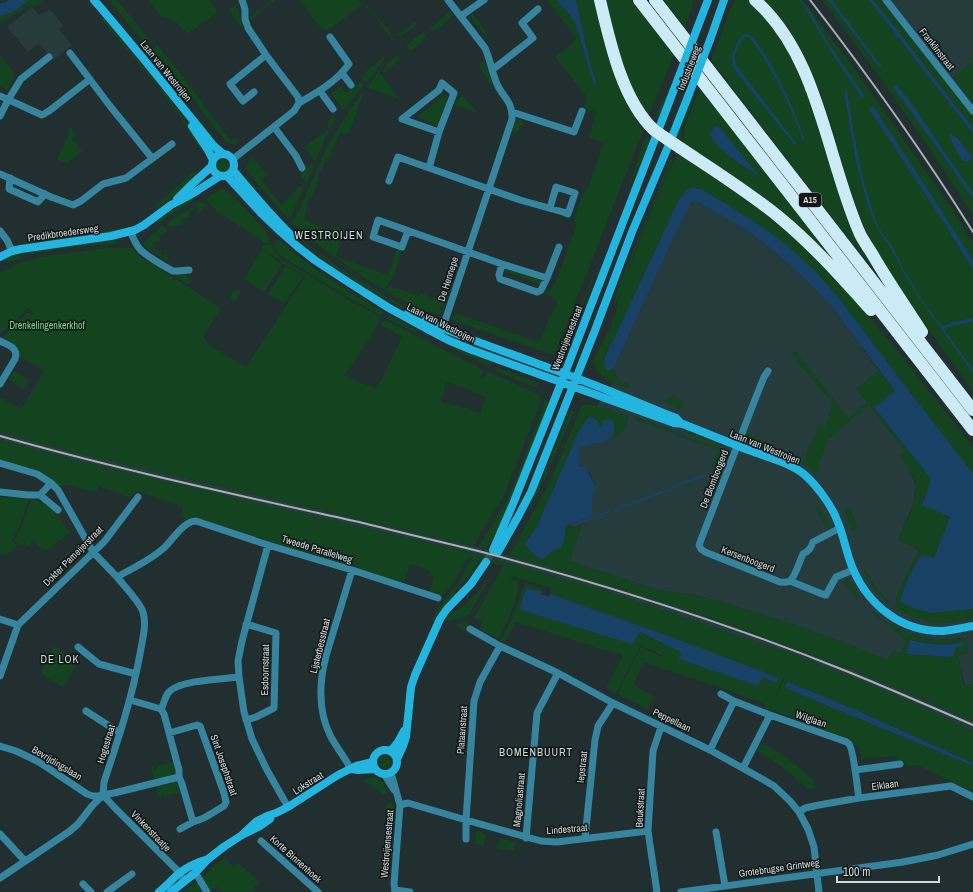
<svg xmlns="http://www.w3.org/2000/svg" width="973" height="892" viewBox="0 0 973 892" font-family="'Archivo Narrow',sans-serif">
	<rect width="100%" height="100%" fill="#212f30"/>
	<path fill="#253b3c" d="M871,0H973V132Z
		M32,7L39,15L44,12L45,13L50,9L63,25L59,29L72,45L53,60L39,43L28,52L7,27Z
		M694,201H696L713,210L745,229L775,252L809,283L831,306L879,371L857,389L905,451L901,456L909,468L916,486L913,504L898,540L920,550L896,599L950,622L973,617V684L965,686L958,655L968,653L965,638L935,640L910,634L902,654L893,651L887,660L842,642L799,626L729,604L695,595L659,590L569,561L582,525L573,528L570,524L592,516V498L596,487L587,467H581L578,461L580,447L587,446L593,444L603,443L613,435L614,431L603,425L600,427L599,425L595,413L597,406L613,382L627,388L629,385L617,379L616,375L612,369L616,363L682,218L691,203Z
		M0,432L74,452L158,472L472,546L536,563L653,598L700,614L756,634L873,678L973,721V731L939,714L874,686L787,652L603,590L456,549L199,490L54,455L0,440Z"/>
	<path fill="#13431f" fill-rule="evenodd" d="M28,0H43L35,6L30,5L4,21L0,22V16L22,7Z
		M109,0H117L149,39L146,45Z
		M149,0H209L216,9L217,13L187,34L177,23L160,15Z
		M272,0H276L263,9L251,20L248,18Z
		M300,0H359L362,5L325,32L321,28Z
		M547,0H557L575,22L592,79L598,90L589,59L576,0H594L605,46L618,83L631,112L643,131L558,346L554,355L452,320L455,313L539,342L558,300L543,293L554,287L574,232L576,224L574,219L583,192L586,191L588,188L603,144V143L589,137L596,112L584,109L587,98C577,84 566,71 555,57L574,42L576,38L573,33Z
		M603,0H631L674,55L647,120L630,91Z
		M664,0H694L685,28Z
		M735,0H749L768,20L796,62L826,143L887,286L797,172L711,60L720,37L729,12Z
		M764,0H803L855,70L889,118L953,211L973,243V392C956,368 939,344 922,320C901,291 880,261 865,228C843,178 833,123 812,73C807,62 802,51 796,40C787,26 776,12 764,0Z
		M822,0H869L973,134V215C926,141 875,69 822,0Z
		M873,0H881L973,117V128Z
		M237,4L244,31L229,10Z
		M367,5L387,28L394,40V42L380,24L378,19L365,6Z
		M450,10L454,15L434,32L430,29Z
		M109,11L216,140L213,142L107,12Z
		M473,14L488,34L486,37L470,17Z
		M102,17L167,96L206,150L202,152L180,117L161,91L100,18Z
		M415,22L417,25L400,37L397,35Z
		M423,32L427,37L411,51L406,45Z
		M157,44L183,77L230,140L235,138L238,142L229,144L226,142L179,81L153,50Z
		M388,54L368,82L364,81L360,76Z
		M397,54L401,59L384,73L382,71Z
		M0,55L14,73C14,78 11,86 7,90L0,86Z
		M484,61L492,82L490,85L479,66Z
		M973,62V104L953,77Z
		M379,71L399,99L367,87Z
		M360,82L364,85L343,110L331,93L341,86L347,93Z
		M670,85L671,86L658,120L654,117L666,95Z
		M700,88L851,283L683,145L685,125ZM719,146L735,147L759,177L732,157Z
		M365,90L349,133L348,134L340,132L329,159L326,160L321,170H319L317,176L320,178L311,199L309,198L306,205L308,206L304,220L333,231L335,227L346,231L343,238H341L336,257L388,275L397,248L402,250L393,279L389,281L385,290L365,278L321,247L292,223L295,218L328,145L347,114Z
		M446,94L448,97L438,126L417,117Z
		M463,96L477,112L452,104Z
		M692,97H694L681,130V139L680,143L675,139Z
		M333,115L336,119L329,129L315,162L304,147L329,129L327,122Z
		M516,119L524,121L517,134L512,131Z
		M70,126L76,134L72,138L82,152L67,163L57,159L70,131L68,130Z
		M647,134L649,142L648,147L626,193Z
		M251,155L267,175L262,180L281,205L301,185L304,188L291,216H289L288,219L257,183L246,168Z
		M679,155L686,157L773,217L842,284L911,368L973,447V473L909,391L842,302L749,218L701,189L696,187L678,201L614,339L605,359L609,371L612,369L616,375L617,379L629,385L627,388C617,384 602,380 596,369C594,366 594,363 593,360L610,328L615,313L620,293L616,304H614L618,288L670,160L674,158L650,211L621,289L649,217L665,179L677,156Z
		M217 166a6 6 0 1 1 12 0a6 6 0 1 1-12 0Z
		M312,163L314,166L307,183L300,175Z
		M195,170L199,175L156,210L155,208L154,209L153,208Z
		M247,178C262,198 279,218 298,235C321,256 349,274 376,290C392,300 409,310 428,316L426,319C375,297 322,262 282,223C268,210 256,194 244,180Z
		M220,189L225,190L239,202L266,231L270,242L263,244L264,242L223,215L222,213H219V211H216L215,208H212L213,206L207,202L206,198Z
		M192,196L194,200L158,223L157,221Z
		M201,202L206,205L201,212L198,213L197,212L199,209L194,205Z
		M192,207L196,210L195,211L194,210L189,211L190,217L182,219L183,224L170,227L166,223Z
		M162,226L168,229L165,234L160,235L161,240L155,242L152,247L164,256L167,252L169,262L172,263V265L144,246V242Z
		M112,230V232L26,244L27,241L50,239Z
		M115,239L116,244C87,245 56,249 28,255L27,251Z
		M279,240C310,268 347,291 384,312L382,316L344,295L280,255L275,249L274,245Z
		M271,243L275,253L282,259L349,300L381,317L371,337L345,375L357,382L377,388L390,363H389L402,337L381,326L385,320L484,370V371L481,378L483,380L487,373L489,372L540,395L539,406L503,498L480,534L474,546L158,472L74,452L0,432V397L21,409L44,371L19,356L3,338V336L26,314L29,313L32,315L34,314L28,308L0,334V272L17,264L40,257L106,248H132L138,255L221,308L203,337L208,342L207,344L246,367L305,277L261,249L264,245ZM446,382L463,387L485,397L480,413L466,407V408L441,402Z
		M262,250L282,264L264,292L244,279Z
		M20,252L21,258L7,263L3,259Z
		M286,266L303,277L284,304L268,294Z
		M507,268L542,280L541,285L504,271Z
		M595,272H596L566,350L563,348Z
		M171,273L186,274L191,281L189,285Z
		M389,286L419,296L420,293L445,302L443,308L440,307L439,309L442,310V313C441,313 440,314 439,314C430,315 395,296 386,291Z
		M235,289L241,292L235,301L229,298Z
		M389,315L418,331L417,334L386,318Z
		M449,344L491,363L490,367L448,346Z
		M796,351L848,418L867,403L856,389L879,371L895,391L874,407L931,479L922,504L950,518L934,558L922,555L932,613L973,609V617C962,619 950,624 939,623C923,621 908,615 894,608C900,587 909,568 920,550L898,540C904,526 917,502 916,486C916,478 905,463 900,455L905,451L869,405L828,439L818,468L819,470L814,473L810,470L809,466L803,464L809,445H811L818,426L825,427L833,402L822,392L792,353Z
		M499,368L539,383L536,388L496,371V369Z
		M14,371L28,379L23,389L9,380Z
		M674,395L684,403L680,410L664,401Z
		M545,399L550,402L501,524L486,549L478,547L508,499L543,408Z
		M587,404L597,406L629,416L626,427L616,438L613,435L614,431L603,421V425L600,427L599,425L586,422L578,433L537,526L525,543L542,559L554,550L565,536V526L570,524L573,528L582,525L570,561L659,590L695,595L729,604L799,626L842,642L887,660L893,651L902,653L907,641L871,612L872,611L883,621L910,634L935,640L965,638L968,653L958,655L964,686L973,684V721C823,653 667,600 509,556L550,482L582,405ZM911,640C928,644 945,645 963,642L957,647L949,657L907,654Z
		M570,409L574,411L545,479L529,511L528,510L549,463Z
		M636,417L719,448L722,469L712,465L718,450L634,419Z
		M686,430L724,444L723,446L685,432Z
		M746,433L776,447L775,451L745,437Z
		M0,440L99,466L456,549L603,590L687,618L787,652L874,686L939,714L973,731V763L854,709L789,682H788L797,693L973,766V792L918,765L905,767L904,760L897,761L896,756L861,759L858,745L853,746L852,740L769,709L785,678L784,677L769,710L765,708V704L716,686L644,662L633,685L654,696L648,709L617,694L641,647L662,657L663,656L641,645L616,693L606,688L623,655L617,653V654L516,622L505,642L501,640L512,618L525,584L543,589L542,592L527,588L634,643L639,633L641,632L680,652L681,653L679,658L759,685L763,677L776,683L779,679L644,627L550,594L552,588L512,576L511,579L518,582V592L509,617L498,639L480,629L483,622L474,618L503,566L480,560L469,576L455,591L457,594L442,608L433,620L432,619L440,605L458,583L472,558L468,557C464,565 452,590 443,594C441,595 437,593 434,592L433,594L429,593L434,577L428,575L430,570L410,564L405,580L400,582L358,569L359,567L353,565L354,561L352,560L349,566L200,519L191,518L185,520L181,517L183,506L135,491L130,499C121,492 110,491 99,486L97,490L95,492C84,489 71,483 60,486L42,475L0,460Z
		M0,497L29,500L24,512V515L12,542L18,545L7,555L0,554Z
		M32,500C50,502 60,519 70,532L47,550L44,549L43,550L34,541L28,546L25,543L23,546L14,542L27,514L26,512Z
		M818,506L831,527L828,529L815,509Z
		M850,508L858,528L852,531L845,510Z
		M863,569H864C871,580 878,591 888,601L892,598L889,604L876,591Z
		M489,577H490L471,611L472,612C466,619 454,618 446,622L445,620C450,614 456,611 463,606C473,598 482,588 489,577Z
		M848,578L859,597L857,600L844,582Z
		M467,621L469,623L465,631L454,625Z
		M53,646L78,662L63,688L41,673Z
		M761,743L783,755L802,770L814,781L815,788L808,789L783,767L757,751Z
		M379 762a6 6 0 1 1 12 0a6 6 0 1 1-12 0Z
		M174,762C175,767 176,772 171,776L154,779L151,768L152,767H153L154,769L158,768L157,766Z
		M375,777L382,781L388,793L385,795L363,780Z
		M174,782L179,785L182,792L165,796L164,794L161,795V797H159L156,786Z
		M389,801L394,804L395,814L383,812Z
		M476,830L486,834L483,846L475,844Z
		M500,838L516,843L514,851L497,848Z
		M224,858L234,867L238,863L260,882L250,892H223L218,887L209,891L201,878Z
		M198,882L204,892H191L187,888Z"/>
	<path fill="#194165" d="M8,0H28C21,8 11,14 0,16V4L6,2Z
		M557,0H576L589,59L599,92L592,79L575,22Z
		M799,0H801L812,14L828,43L865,96L862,98L831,52L806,9Z
		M828,0H832L882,67L880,68Z
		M869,0H873L887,17L973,128V134Z
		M744,34C747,34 747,34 750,35C754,37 757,43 760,47C780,76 793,107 805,140H803C790,104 774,71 751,39C749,38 748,36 745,37C741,39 735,54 735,58C735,61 736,62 736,65L797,144L795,145L736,72C734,69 732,66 732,62C731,55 738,38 744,34Z
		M897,85L912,104L973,193V199L940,152L893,87Z
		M847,91L854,135L864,183L878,227L892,246L905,272L924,303L939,323L944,326L954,322L973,318V322L947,327L944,330L973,369V373L923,304L906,277L889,245L877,228L868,206L856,162L844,92Z
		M873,106L945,216L973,260V270L941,218L869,109Z
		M716,126H718L721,129L760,177C742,165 721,153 710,135L713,128Z
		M951,134L957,138L973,158L972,159C969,162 966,162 962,160L949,137Z
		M693,187L701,189L749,218L778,238L798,255L818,274L842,302L909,391L973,473V609L932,613L916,609L900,602C905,585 911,569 922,555L934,558L950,517L922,505L931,479L874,407L895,391L831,306L809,283L775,252L745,229L696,201H694L691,203L673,239L616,363L614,367L609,371L607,370C606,369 604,366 604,364C603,359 611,344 614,339L678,201L685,192Z
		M589,416L597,420L599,425L600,427L603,425V421L604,420H611L614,423V431L613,435L603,443L593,444L587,446L580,447L579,461L580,467H587L588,472L596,487L592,498V516L565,526V536L561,548L554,550L542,560L531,552L525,543L537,526L578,433Z
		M527,588L542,592L541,594L549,597L550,594L644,627L771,675L779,679L776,683L763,677L758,686L679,659V658L681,654L680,652L641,632L639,633L634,643L632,644L521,610L520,608L526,589Z
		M910,640C928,644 945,646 963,642L964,645C962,646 958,647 956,648C953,652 957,655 949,657L906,654Z
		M788,682L854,709L973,763V766L797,693L786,688L785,687Z"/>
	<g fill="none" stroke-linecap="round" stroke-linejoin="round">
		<path stroke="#194165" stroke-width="2" d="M684,483L703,476
			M666,491L682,484
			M615,510L662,492
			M594,517L610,511
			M573,525L592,518"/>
		<path stroke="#3c494a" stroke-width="8" stroke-dasharray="8 4" stroke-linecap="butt" d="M486,562L493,550"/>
		<path stroke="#37849e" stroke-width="7" d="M886,0L973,111
			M461,16L484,0
			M70,53L110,106L152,158
			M492,70L533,38L522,23L538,9
			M342,73L351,85
			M442,83L454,93L439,132L402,119L439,90Z
			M320,91L333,109
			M254,92L243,101L230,84L266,55
			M0,96L42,115L49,111L90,79
			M299,103C318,92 336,82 349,64L330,37
			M512,112L574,132L582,111
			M0,116L8,100L21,79L49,57
			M274,127L296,156L302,168
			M233,159L294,111L299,103L298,97L266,55L248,28L245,19V9L242,0
			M429,168L439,132
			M0,174L51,197L73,205L81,201L103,184L126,178L172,144
			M10,178L9,189L38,202L45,194
			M389,181L398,157L520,200L563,212L568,214L575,193L556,187L550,208
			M0,231L7,240L12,251
			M130,231C133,237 135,243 139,248C143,254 165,267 173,271H177L189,270
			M408,231L402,247L373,237L378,220L502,264
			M547,278L502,264L499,275L500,279L537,292L541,290L547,278L559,247
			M441,333L512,119C513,101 503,98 497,84C492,72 490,59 485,48L448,0
			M0,341C8,345 19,348 15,359L0,384
			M768,371L764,377L756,397L699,545L701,549L705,552L780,582C783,582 787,583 790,581C795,577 800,560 803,554C809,551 811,548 813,542L840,528
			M0,463L37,474L51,483L58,490L93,552L117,577C133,568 151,560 165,547C173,539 184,521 196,521L268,545L352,570L438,598
			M0,492L28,495H40L58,510
			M40,495L51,483
			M268,545L242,641L238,661L239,677L244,712L252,739L267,770L288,807
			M790,581L822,594L826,595L836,577L853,570
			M0,619L18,625
			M470,629L500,646L558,673L613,703L710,750L764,780L774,786L790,801L799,812L808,829L814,847L819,892
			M500,646L480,682L474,701L466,820L541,841L557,842L648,831
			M78,647L99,664L136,674
			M0,676L18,625L104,542L138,497
			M721,694L734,701L770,715
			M130,700L161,709L164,714L179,770V777L182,784L193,822
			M161,709C164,704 165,696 169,692C179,680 223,679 239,677
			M86,711L120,733
			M246,720L256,717L274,708L276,633L246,624
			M169,733L197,725L200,726L224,793L226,802L224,806L204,818L193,822L180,829
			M0,746L16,751L39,762L87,794L93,796H98L114,793L179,777
			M710,750L734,701
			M743,768L770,715L844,741C845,741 848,743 849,744C854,750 857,789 859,798
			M351,769C345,758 337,748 331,737C318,712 319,683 326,656L352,570
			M855,770L900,764
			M391,773L400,805L394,884L395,892
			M384,774L394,790
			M103,795L115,808L177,870L185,881
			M400,805L408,803L466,820V839
			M799,812L805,808L819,805L859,798L951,786L973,797
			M716,832L725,886
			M0,834L25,861
			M526,838L537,713L558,673
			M585,838L595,740L598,726L613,703
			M261,841L318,892
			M198,877L207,892
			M0,878L70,831L78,824L92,806L103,795L104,782C118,740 132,698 140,654C142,641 147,625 143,612C140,602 124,586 117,577
			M83,884L91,892
			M395,890L410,892
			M107,892L132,874
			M657,892L648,831L653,751L661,727
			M681,892L903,862L938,855L973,844"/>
		<path stroke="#23b5df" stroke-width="8" d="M94,0L101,8L142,57L213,145L223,154
			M698,26L708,0
			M710,40L724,0
			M192,126L208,150L213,160
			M212 165a11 11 0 1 1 22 0a11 11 0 1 1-22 0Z
			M233,170C252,193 271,216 292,236
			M227,176L261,213L282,233L298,247L316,261L348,282L389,308L429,330L448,340L472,350L674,423L683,424C706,433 730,443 754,452C770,458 793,464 806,476C817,486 832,506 837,520C844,536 846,553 853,569C869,606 902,632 943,631C953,630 963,628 973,626
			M177,199L189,187L212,166
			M0,257L12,251L21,249L111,236L135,230L144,225L171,205L192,194L220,176
			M408,313C454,335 502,350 549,368C592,383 634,401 676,418L679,421
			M493,550L513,504L565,373L678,79
			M498,552L519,515L531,492L594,333L632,232L670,142L689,94
			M373 762a12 12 0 1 1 24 0a12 12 0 1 1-24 0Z
			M391,751L398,742L404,731
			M397,759L403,746L406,737L411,687L415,675L440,619L447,609L471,584L486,562
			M351,769L358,770L375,769
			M242,835L257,821L267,816L276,813L288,807L338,775L356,766L373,762
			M159,892C166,886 172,880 178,874C187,867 197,862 208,859
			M171,892L195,873L208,859L225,846L242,835L260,826L270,819"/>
		<path stroke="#cbebf7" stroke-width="12" d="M600,0C610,42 622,100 654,130C695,159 740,185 779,217C813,245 842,278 871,310
			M639,0L973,430
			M655,0L973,410
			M755,0C820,58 826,158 860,234C864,242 870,250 874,257C889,283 906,307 922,332"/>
		<path stroke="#a7b1b2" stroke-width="2" d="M810,0C868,75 923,152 973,232
			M0,436C120,470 242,496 363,523C402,533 442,542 482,552C604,584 724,622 841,669C886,687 929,706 973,725"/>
		<path stroke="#23b5df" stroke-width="8" d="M678,79L698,26
			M689,94L710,40"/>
	</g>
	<g text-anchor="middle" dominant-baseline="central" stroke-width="3" stroke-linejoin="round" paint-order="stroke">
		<rect fill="#101616" stroke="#989fa0" stroke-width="1" x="799" y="193" width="22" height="14" rx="3"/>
		<g font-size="9" font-weight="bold" fill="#d2dadb">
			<text x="810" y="200">A15</text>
		</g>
		<g font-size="10" fill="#d2dadb" stroke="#101616">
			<text transform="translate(937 49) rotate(52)">Franklinstraat</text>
			<text transform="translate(689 68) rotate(-69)">Industrieweg</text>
			<text transform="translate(166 71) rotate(51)">Laan van Westroijen</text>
			<text transform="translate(63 233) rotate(-8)">Predikbroedersweg</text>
			<text transform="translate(448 279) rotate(-72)">De Hennepe</text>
			<text transform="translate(441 323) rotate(27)">Laan van Westroijen</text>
			<text transform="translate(567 338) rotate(-69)">Westroijensestraat</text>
			<text transform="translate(765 447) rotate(22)">Laan van Westroijen</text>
			<text transform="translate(714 479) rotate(-69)">De Blomboogerd</text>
			<text transform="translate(317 549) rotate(17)">Tweede Parallelweg</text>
			<text transform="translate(73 556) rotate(-45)">Dokter Pameijerstraat</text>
			<text transform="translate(748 559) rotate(21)">Kersenboogerd</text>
			<text transform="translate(320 646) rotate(-76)">Lijsterbesstraat</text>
			<text transform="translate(265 670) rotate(-89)">Esdoornstraat</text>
			<text transform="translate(811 719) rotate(19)">Wilglaan</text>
			<text transform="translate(672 720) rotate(26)">Peppellaan</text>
			<text transform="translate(462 730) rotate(-86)">Plataanstraat</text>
			<text transform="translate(106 744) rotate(-73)">Hogestraat</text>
			<text transform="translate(57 763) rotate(31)">Bevrijdingslaan</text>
			<text transform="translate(224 765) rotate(71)">Sint Josephstraat</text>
			<text transform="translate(582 767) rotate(-84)">Iepstraat</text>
			<text transform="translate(308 783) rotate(-32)">Lokstraat</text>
			<text transform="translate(885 785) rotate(-8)">Eiklaan</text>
			<text transform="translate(519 800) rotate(-85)">Magnoliastraat</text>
			<text transform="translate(640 808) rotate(-87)">Beukstraat</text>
			<text transform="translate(567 829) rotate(-5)">Lindestraat</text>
			<text transform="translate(151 831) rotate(46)">Vinkenstraatje</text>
			<text transform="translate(387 844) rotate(-85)">Westroijensestraat</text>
			<text transform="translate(296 859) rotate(42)">Korte Binnenhoek</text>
			<text transform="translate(779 868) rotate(-8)">Grotebrugse Grintweg</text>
		</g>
		<g font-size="10" fill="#72df88" stroke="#101616">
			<text x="47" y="325">Drenkelingenkerkhof</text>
		</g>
		<g font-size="11" letter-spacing="1" fill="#cadcdc" stroke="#101616">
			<text x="329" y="235">WESTROIJEN</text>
			<text x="60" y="659">DE LOK</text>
			<text x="536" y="752">BOMENBUURT</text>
		</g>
	</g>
	<path d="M837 876v6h102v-6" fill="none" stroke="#d2dadb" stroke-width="2"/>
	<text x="843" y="876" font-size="12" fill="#d2dadb" stroke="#101616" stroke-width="3" paint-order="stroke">100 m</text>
</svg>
